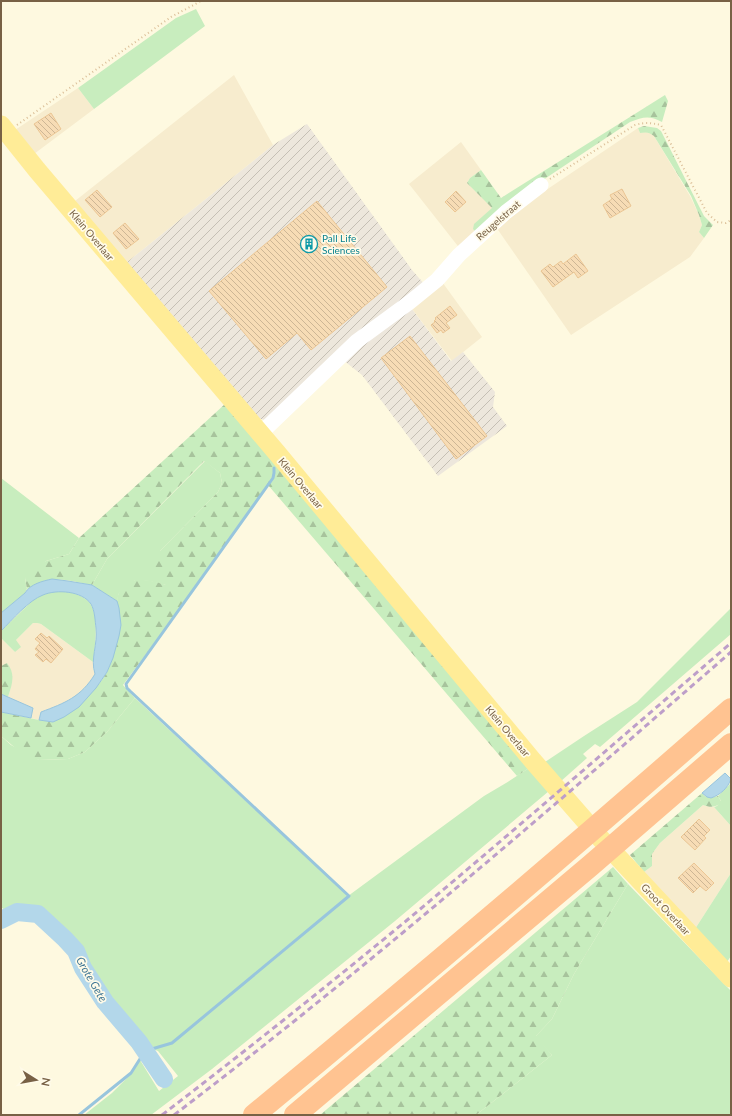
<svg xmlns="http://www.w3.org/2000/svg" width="732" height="1116" viewBox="0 0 732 1116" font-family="Lato,sans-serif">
	<defs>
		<pattern id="industrial-furrows" width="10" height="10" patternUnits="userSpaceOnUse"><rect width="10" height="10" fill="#ede7dc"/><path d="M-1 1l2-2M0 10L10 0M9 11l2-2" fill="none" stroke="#c5bfb4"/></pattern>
		<pattern id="forest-firs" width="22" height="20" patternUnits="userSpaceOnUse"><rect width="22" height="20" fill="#c8edbe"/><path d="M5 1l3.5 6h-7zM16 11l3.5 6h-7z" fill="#a7c39c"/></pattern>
		<pattern id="building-back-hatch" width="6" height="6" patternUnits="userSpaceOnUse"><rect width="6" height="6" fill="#f7dcb5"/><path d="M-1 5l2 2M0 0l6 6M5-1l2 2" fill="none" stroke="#cdb695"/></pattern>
	</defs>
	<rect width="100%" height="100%" fill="#fef9e0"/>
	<path fill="#f7ecce" d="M234,75L273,145L126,263L75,201Z
		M78,88L94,109L34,154L15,130Z
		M638,128L640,133L645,132L650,133L654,136L690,196L699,215L702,225L699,232L704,238L690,257L571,335L496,227L518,209Z
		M461,142L481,170L470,178L467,183L493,208L474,225L477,233L461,250L409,184Z
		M440,279L482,337L452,361L409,305Z
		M33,623H37L41,624L93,662V669L95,674L88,684L78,695L65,703L41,712L39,720L31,718L33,708L12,700L8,697L11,687L5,664L1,666V638L15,652L16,640Z
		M703,805L709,807H714L731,826V873L695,929L644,872L652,866V854L660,843Z"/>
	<path fill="url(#industrial-furrows)" d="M307,124L412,270L425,285L265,420L257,418L126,263L273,145Z
		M409,305L451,361L463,352L495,392L493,407L507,426L438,476L362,375L343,360Z"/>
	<path fill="#c8edbe" d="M196,9L205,26L94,109L78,88L176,18Z
		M205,461L220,473L222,483L218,492L160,551L166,585L149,581L135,580L119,593L117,601L92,585L107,559Z
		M1,478L79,538L69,554L46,561L25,578L27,589L25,593L1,613Z
		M55,591C66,591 79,593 88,601C100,612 95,647 93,662L41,624L37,623H33L16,640L21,647L15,652L1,638V631L33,600L43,594Z
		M731,608V634L600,747L595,744L583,754L587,758L560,782L545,762L584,736L637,702Z
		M135,698L348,896L484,796L506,783L529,768L549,791L395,921L212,1069L151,1115H84L112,1093L130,1075L140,1060L159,1091L178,1076L158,1051L150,1048L145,1042L103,993L94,978L79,947L67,934L46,915L37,910L18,907L7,911L2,908L1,905V736L11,745L39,760L68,759L85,752L107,732Z
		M731,779V826L714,807L717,806L721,801L718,796L730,784Z
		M731,873V956L727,962L695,929Z
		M628,884L731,991V1115H476L552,1055L535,1037L552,1019L574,974Z"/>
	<path fill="url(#forest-firs)" d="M665,95L668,101L662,122C649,115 643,117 630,122L510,202L477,233L473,229L474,224L492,208L467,183L470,178L481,170L501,198Z
		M644,126L657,128L661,131L704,216L713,225L704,238L699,232L702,225L699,215L691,196L654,136C649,132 646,132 640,133L638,128Z
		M225,404L529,768L517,776L268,485L187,599L123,685L135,698L107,732L85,752L68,759L39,760L25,756L1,736V712L39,720L53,722C71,707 96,693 107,672C115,657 117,633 119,616C119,610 117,606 117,601C117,597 119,592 121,589C130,574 152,581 166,585L155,574V564L160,551L218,492L222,483L220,473L204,461L107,559L92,585C76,582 57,576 41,582C36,584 32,587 27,589L25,578L27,570L46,561L69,554L79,538Z
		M7,663C16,674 12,685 8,697L1,694V666Z
		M702,793C706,799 712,798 718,796L722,803C715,807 711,808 703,805L660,843L652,854V866L644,872L630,855Z
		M613,867L628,884L574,974L552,1019L536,1036L552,1055L476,1115H320Z"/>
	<path fill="#b3d7ea" stroke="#98c5dd" d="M52,579L68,581L92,585L117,601L119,608L121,625L119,636L113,658L107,672L96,688L79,707L64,717L53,722L39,720L41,712C65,703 81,697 95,674C90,659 98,644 96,628C95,621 95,611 91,604C82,591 57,589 43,595C29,600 12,620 1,631V613L25,593C30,584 43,581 52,579Z
		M1,694L33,708L31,718L1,712Z
		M725,773L731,779C728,788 720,795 711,798L707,797L702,793Z"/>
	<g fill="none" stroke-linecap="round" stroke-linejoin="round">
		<path stroke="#98c5dd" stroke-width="3" d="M79,1115L131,1073L145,1051L172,1043L349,896L130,691L127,688L126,684L273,478L274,473V468"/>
		<path stroke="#b3d7ea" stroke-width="18" d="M1,920L17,912L38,914L65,939L76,951L83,968L105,1002L139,1042L164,1079"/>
	</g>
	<path fill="url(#building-back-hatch)" stroke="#ebc694" d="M51,113L61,129L45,140L34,124Z
		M622,189L631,206L610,218L603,205L612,199L610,195Z
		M97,190L112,207L100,217L85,200Z
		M456,191L466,202L455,212L445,202Z
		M317,201L387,287L311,350L297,333L266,359L209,291Z
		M125,223L139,239L126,249L113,233Z
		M576,254L588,271L578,278L574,272L553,287L541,271L550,264L553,267L561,261L563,264Z
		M450,306L457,315L446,323L450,328L443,333L441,330L437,333L431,325L435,322L434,321L436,319L435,318Z
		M410,336L487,436L456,459L381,358Z
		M41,633L47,638L49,636L63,649L51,663L46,659L43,662L35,655L39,652L35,649L40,643L35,639Z
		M699,819L710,830L704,836L706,838L695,850L681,837Z
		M694,863L714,883L706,891L700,886L693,893L678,878Z"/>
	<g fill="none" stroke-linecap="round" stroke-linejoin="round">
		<path stroke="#dbbf98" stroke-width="2" stroke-dasharray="1 3" stroke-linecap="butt" d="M17,125L171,17L201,1
			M550,179L635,125C645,122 651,123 661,125L707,213L717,222L726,223L731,220"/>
		<path stroke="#fff" stroke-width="15" d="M260,434L357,341L410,302L437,280L459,255L506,212L541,185"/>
		<path stroke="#ffec97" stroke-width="19" d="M1,125L37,170L277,453L533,761L601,839L731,978"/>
		<path stroke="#ffc391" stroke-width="22" d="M254,1115C415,982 574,847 731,709
			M295,1115L590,866L731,744"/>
		<path stroke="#bd9ec9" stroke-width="3" stroke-dasharray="6 4" stroke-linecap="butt" d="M162,1115C244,1052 326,987 406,921C516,829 623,736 731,643
			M174,1115C366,969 549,810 731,652"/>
	</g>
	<defs>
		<g id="building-ring" transform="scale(0.9)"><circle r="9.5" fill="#fffbe9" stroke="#0f9aa8" stroke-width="1.5"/><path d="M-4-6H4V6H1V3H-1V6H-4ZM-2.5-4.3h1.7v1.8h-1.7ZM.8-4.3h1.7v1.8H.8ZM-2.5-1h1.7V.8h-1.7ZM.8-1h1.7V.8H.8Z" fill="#0f9aa8"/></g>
	</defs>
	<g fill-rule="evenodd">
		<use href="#building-ring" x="309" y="244"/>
	</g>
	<g text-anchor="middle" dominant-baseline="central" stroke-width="3.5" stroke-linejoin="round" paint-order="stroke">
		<g font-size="10" fill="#786145" stroke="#fffbe9">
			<text transform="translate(498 220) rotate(-41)">Reugelstraat</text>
			<text transform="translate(92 235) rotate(50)">Klein Overlaar</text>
			<text transform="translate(301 483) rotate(50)">Klein Overlaar</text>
			<text transform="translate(508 731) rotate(50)">Klein Overlaar</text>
			<text transform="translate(666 909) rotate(47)">Groot Overlaar</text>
		</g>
		<g font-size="10" fill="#0d838f" stroke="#fffbe9" text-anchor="start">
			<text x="322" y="238">Pall Life<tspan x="322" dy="12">Sciences</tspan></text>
		</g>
		<g font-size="11" font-style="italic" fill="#3f7695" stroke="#fffbe9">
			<text transform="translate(92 979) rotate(60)">Grote Gete</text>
		</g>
	</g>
	<rect width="732" height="1116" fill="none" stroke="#786145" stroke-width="4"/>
	<g transform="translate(36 1080) rotate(101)" stroke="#fffbe9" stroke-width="3" paint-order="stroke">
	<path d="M0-3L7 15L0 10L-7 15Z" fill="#786145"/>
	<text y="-6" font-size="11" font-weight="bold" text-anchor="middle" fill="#786145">N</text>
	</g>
</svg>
